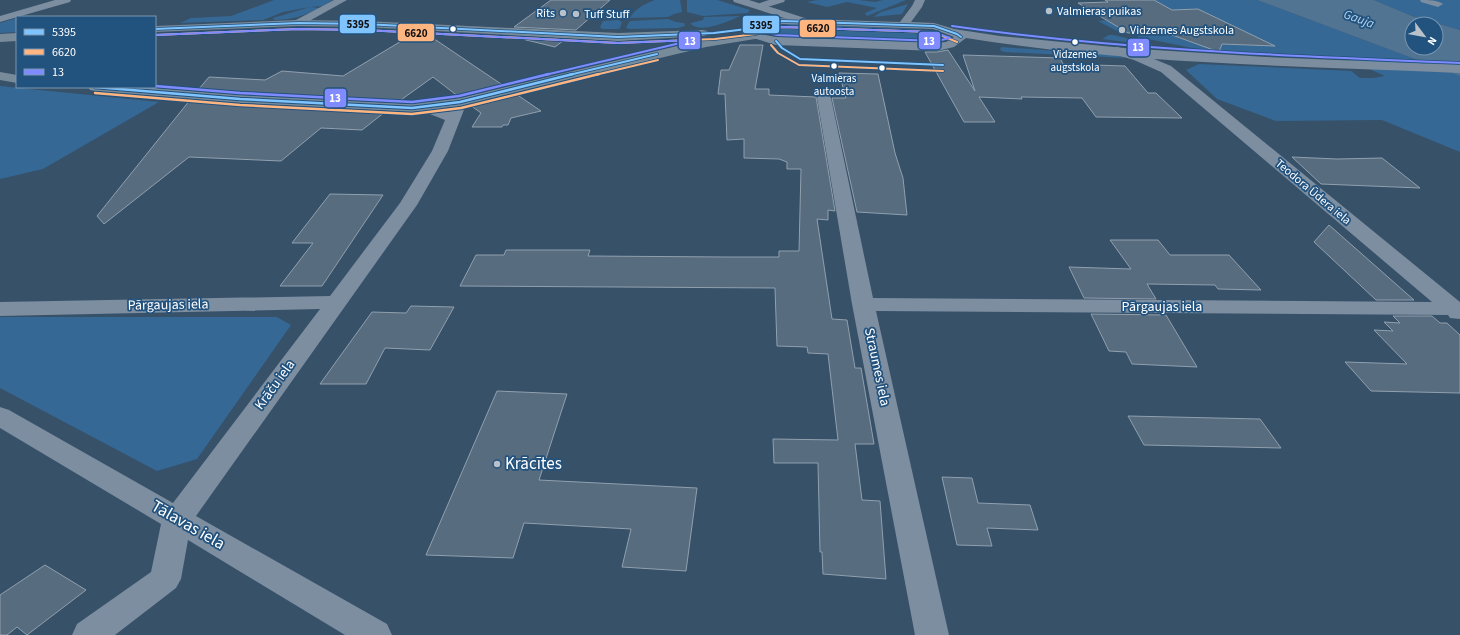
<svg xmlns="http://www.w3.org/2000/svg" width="1460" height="635" viewBox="0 0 1460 635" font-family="'Source Sans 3',sans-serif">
	<rect width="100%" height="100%" fill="#375169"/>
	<path fill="#356895" d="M274,0H333L323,6L311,7L319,8C304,16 292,20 274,20L273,18L310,7L283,12L263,20L180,23L191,18L231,16Z
		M655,0H680L682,12L674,14L668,17L630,18C634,9 646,3 655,0Z
		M687,0H717L750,10L748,13L703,16L687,12Z
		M817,0H859L875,2L883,0H906L867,16L865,13L877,8L847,2L827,7L807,2Z
		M1154,0H1257L1460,76V152L1382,120L1276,121L1217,99L1186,70L1199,64L1351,71L1360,78H1373L1385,76L1345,58L1232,52L1197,49L1138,37V36L1169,34L1194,43L1273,46L1198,9L1172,10Z
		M1374,0H1460V30L1412,16Z
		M908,4L902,14L873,17L881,12Z
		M740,16C730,21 700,34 691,24V23L703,20L704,17Z
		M17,18V32L0,33V23Z
		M668,19L676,22L684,23L685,26L678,28L630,29L626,28L629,22L631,21Z
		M1107,20L1128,33L1163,31L1166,33H1121L1098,21Z
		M603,21L618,20L622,22L620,28L618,29H602L600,27Z
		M790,24L916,29C922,30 929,31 931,37L923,41L912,42L789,38L773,33L772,30L774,27Z
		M1109,35H1113L1152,44L1151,45L1102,39Z
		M1001,47L1115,55L1126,58L1004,52L1000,50Z
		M0,86L159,102L43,169L0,179Z
		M0,317H277L291,325L197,459L157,471L0,388Z"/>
	<path fill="#517493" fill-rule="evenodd" d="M1257,0H1374L1412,16L1460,30V76ZM1412,24H1436V48H1412Z"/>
	<path fill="#586c7f" stroke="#90a0ae" d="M551,0H610L576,30L514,27Z
		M1105,0H1154L1172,10L1198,9L1275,46L1222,44L1219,52L1161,31L1128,33L1078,3L1108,2Z
		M418,31L424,32L504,86L459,97L433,77L398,102L198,90L209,77L265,80L282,71L343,76Z
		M514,37L564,40L555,47Z
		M740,45H763L755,89H769V95L816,97L835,211L828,210V220L817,219L832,319L847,320L855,368H861L874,444H855L862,500L880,501L886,579L823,574L822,552H820L818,463H774L773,439L838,440L828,354L808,353L807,347L777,346L775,288L460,286L476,255H504L506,250H590L588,256L726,257H779V251H799L801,169H787V162L779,159L744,158V139L727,140L725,94H718L721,70H729Z
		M948,50L975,91L963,55L1060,58L1063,64L1125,66L1148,93H1156L1182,118L1096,117L1082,98L1021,97L1022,99L979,97L995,122H964L925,52H937Z
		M839,73L878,74L895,153L903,178L907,215L857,212L832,98H846Z
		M516,94L541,111L511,118L508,125H503L502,127H472L481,113L470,105Z
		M190,100L240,104L385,112L362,130L321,128L281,161L189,157L104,224L97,216Z
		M1292,157L1337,159L1382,158L1420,188L1321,184Z
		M330,194L383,195L322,286H280L313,243H292Z
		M1329,225L1414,300H1376L1314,242Z
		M1110,240H1158L1170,255H1229L1261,290L1218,289L1215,285L1147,284L1156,299L1084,298L1069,267L1131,269Z
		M411,306L454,307L430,350L385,348L366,384H320L372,312L406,313Z
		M1091,314L1166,315L1197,367L1132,364L1126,352L1109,351Z
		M1393,316H1432L1440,323H1447L1460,335V393L1371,391L1345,362L1407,364L1374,330L1393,331L1384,322L1400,323Z
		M497,391L567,394L539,480L697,488L686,571L622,567L631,529L524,523L513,558L426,555Z
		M1128,416L1260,419L1281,448L1144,445Z
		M942,477L972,478L978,503L1030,505L1038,530L987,528L992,546L957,545Z
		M45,565L86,590L27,635L17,627L7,635H0V595Z"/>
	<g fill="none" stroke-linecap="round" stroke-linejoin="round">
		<path fill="#7c8ea0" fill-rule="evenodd" d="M55,0H71L70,2L0,22V16Z
			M334,0H347L302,25L298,26L292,23L294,21Z
			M769,0H785L784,2L764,8L759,5L760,3Z
			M1420,0C1428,0 1438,0 1443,4L1438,7L1421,2Z
			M1117,47L1142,54L1171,66L1460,302V319L1450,318L1448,315L876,311L949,635H915L852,304L817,98L819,95L824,94L829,95L831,98L873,298L1432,302L1161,72L1134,60L1113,54L1111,51L1113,48Z
			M460,98L465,99L467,102L448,151L417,205L196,516L387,624L392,635H345L188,540L181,579L176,588L115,635H72L77,624L151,572L161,524L0,428V407L9,410L173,503L320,309L0,316V302L330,296L400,203L432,151L445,120L417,109L415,106L417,103L422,102L427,103L449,112L455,99Z"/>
		<path fill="#7c8ea0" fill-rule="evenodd" d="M733,0H749L811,20L813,22L807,25L803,24L734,2Z"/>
		<path fill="#788b9b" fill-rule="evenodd" d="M298,20L364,21L618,33L703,30L707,31L709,33L707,35L703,36L618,41L364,27L298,26L155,32V26Z
			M17,33V41L0,42V34Z
			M757,33L761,34L763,36L761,38L706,47L460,106L412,112L240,103L95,91L90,90L88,87H145L240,95L412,104L460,98L706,39Z
			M0,72L17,75V83L0,80Z"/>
		<path fill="#7b8d9e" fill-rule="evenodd" d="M915,0H925L922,7L911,22L934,23L954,29L1000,36L1124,48L1266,57L1460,65V73C1296,66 1129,64 966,38L954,47L937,51L776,45L753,38L747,32C754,22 762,19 774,18L900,22L912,6ZM783,24L933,29L954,37L946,42L937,43L776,37L761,34L759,32L767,26Z"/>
		<g stroke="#22527e" stroke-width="3.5">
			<path id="bus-1-far1" d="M155,29L298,23L364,24L618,37L714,33L755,28L765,23L783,21L934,26L957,34L961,37
				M776,41L782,48L800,59L943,65
				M569,75L657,54"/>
		</g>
		<g stroke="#22527e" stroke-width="4.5">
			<path id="bus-1" d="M95,87L240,99L412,108L460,102L573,74"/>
		</g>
		<g stroke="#22527e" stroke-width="3.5">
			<path id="bus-2-far1" d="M155,35L298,29L364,30L618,43L715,39L756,34L767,29L783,27L933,32L957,42
				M771,45L778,53L799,65L943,71
				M595,75L658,60"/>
		</g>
		<g stroke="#22527e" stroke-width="4.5">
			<path id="bus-2" d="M95,93L240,105L412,114L461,108L599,74"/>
		</g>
		<g stroke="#22527e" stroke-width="3.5">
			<path id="bus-3-far1" d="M952,26C1121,50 1290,56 1460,63
				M783,27L933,32L950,38L937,41L777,35L762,31Z
				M155,35L298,29L364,30L618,43L693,40L545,75"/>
		</g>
		<g stroke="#22527e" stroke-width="4.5">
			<path id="bus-3" d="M155,86L240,93L412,102L459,96L549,74"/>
		</g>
		<use href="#bus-1-far1" stroke="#80c4ff" stroke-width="2"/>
		<use href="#bus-1" stroke="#80c4ff" stroke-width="2.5"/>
		<use href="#bus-2-far1" stroke="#ffb580" stroke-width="2"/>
		<use href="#bus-2" stroke="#ffb580" stroke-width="2.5"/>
		<use href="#bus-3-far1" stroke="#808bff" stroke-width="2"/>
		<use href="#bus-3" stroke="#808bff" stroke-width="2.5"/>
	</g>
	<g fill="#b9c2ca" stroke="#22527e" stroke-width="1.5">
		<circle cx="1049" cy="11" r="4"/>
		<circle cx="563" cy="13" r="4"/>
		<circle cx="576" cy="14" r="4"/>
		<circle cx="1122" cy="30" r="4"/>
		<circle cx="497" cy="464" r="4"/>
	</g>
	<g fill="#fff" stroke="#22527e" stroke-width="1.5">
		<circle cx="453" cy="29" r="3.5"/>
		<circle cx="1075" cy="42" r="3.5"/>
		<circle cx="834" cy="66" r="3.5"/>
		<circle cx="882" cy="68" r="3.5"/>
	</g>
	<g text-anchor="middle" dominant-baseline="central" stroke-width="3.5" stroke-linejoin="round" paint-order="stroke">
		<g font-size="11" fill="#fff" stroke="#22527e">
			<text x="1075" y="54">Vidzemes<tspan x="1075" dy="13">augstskola</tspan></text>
			<text x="834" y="78">Valmieras<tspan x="834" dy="13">autoosta</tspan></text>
		</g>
		<g font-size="12" fill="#fff" stroke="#22527e" text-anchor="start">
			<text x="1057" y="11">Valmieras puikas</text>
			<text x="555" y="13" text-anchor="end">Rits</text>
			<text x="584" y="14">Tuff Stuff</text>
			<text x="1130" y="30">Vidzemes Augstskola</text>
		</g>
		<g font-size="12" fill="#fff" stroke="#22527e">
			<text transform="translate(1313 192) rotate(40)">Teodora Ūdera iela</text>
		</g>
		<g font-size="13" font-style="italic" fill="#b2d3ee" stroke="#22527e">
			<text transform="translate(1359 19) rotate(20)">Gauja</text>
		</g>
		<g font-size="14" fill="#fff" stroke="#22527e">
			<text transform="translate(168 305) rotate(-1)">Pārgaujas iela</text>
			<text x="1162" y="307">Pārgaujas iela</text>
			<text transform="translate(877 367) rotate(78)">Straumes iela</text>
			<text transform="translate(275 385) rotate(-54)">Krāču iela</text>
		</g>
		<g font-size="17" fill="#fff" stroke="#22527e" text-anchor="start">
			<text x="505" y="464">Krācītes</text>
		</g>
		<g font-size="17" fill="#fff" stroke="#22527e">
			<text transform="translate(188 525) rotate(30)">Tālavas iela</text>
		</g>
	</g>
	<g stroke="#22527e" stroke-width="1.5">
		<rect x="339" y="14" width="37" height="20" rx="4" fill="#80c4ff"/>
		<rect x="742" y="15" width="38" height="19" rx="4" fill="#80c4ff"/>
		<rect x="799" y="19" width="37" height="19" rx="4" fill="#ffb580"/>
		<rect x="397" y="23" width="38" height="19" rx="4" fill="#ffb580"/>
		<rect x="918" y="31" width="23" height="19" rx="4" fill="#808bff"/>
		<rect x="678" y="31" width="23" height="19" rx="4" fill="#808bff"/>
		<rect x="1127" y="38" width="23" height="19" rx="4" fill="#808bff"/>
		<rect x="324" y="88" width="23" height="20" rx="4" fill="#808bff"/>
	</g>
	<g font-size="11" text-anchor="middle" font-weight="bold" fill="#fff">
		<text x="929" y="45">13</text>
		<text x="690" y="45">13</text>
		<text x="1138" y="51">13</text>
		<text x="335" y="102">13</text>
	</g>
	<g font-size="11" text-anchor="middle" font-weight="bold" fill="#111">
		<text x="358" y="28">5395</text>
		<text x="761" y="29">5395</text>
		<text x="818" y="32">6620</text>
		<text x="416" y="37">6620</text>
	</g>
	<rect x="16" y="16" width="140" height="72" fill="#22527e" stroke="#7a97b2"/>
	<rect x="24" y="29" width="20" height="6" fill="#80c4ff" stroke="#7a97b2"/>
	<text x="52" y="36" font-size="12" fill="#ffffff">5395</text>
	<rect x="24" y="49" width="20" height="6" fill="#ffb580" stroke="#7a97b2"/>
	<text x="52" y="56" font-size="12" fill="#ffffff">6620</text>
	<rect x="24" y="69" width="20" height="6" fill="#808bff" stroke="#7a97b2"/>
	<text x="52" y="76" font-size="12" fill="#ffffff">13</text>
	<g transform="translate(1424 36) rotate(122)"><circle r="19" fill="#22527e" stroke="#7a97b2"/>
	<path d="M0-3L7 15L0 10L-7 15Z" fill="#b9c2ca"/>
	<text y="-6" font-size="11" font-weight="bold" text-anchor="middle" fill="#ffffff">N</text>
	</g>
</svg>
